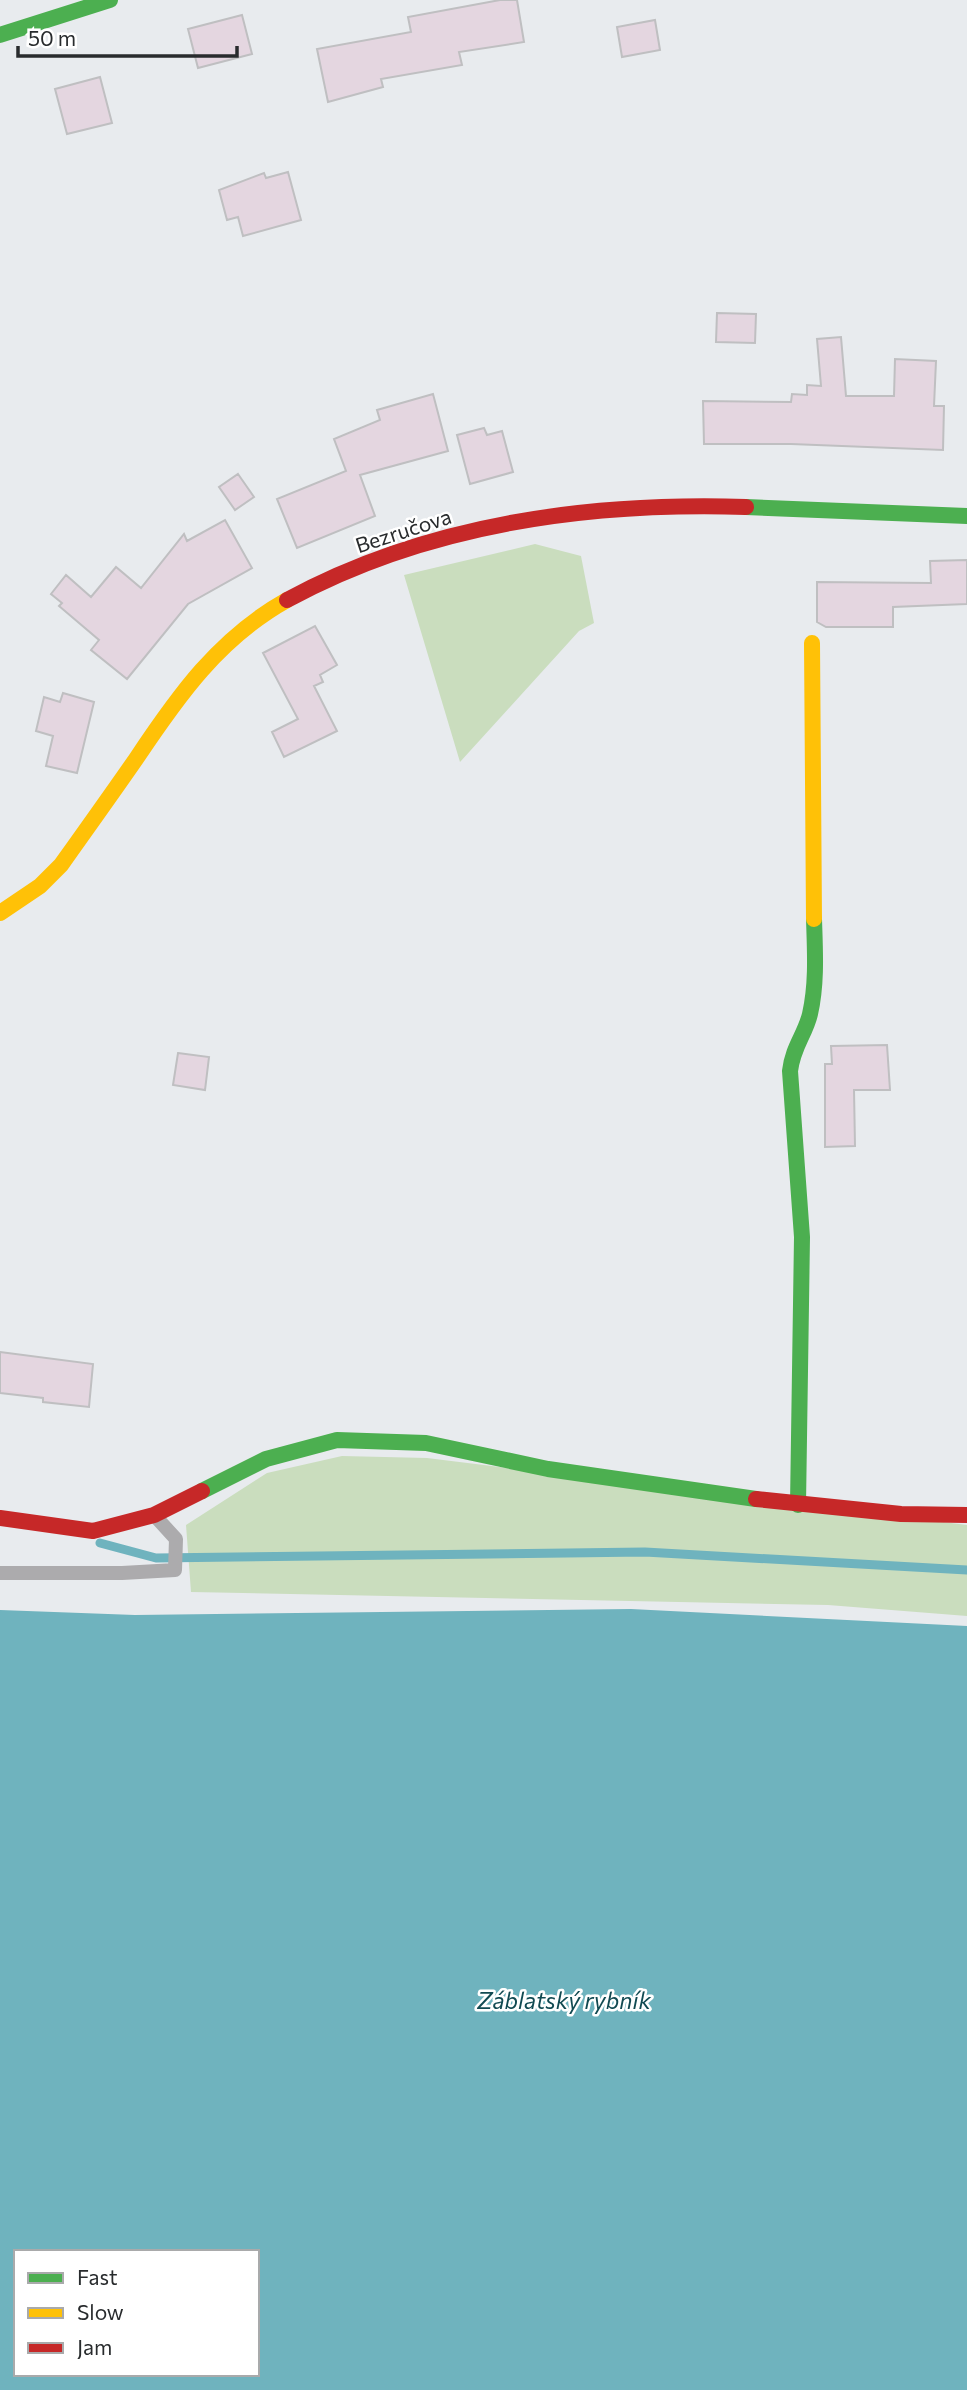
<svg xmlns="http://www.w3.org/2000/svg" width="967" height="2390" viewBox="0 0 967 2390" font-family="Commissioner,sans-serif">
	<rect width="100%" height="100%" fill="#e8ebee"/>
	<path fill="#caddbe" d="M535,544L581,556L594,623L579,631L460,762L404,575Z
		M342,1456L427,1458L967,1525V1616L828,1605L191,1592L186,1525L267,1473Z"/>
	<path fill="#6fb3be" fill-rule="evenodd" d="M631,1609L967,1626V2390H0V1610L135,1615ZM16,2252H257V2374H16Z"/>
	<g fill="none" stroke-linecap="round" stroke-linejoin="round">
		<path stroke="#6fb3be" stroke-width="9" d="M100,1543L156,1558L645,1552L967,1570"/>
	</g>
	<path fill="#e4d6e0" stroke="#bfbfc1" stroke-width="2" d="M500,0H517L524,42L459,52L462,65L381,79L383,87L328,102L317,49L411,32L408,17Z
		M242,15L252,54L198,68L188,29Z
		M655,20L660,50L622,57L617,27Z
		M100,77L112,123L67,134L55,89Z
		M288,172L301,220L243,236L238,217L227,220L219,190L264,173L266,178Z
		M717,313L756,314L755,343L716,342Z
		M841,337L846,396H894L895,359L936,361L934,406H944L943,450L791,444H704L703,401L791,402L792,394L807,395V385L821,386L817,339Z
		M433,394L448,451L360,475L375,516L297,548L277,499L346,471L334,439L380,420L377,410Z
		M484,428L487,435L502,431L513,472L470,484L457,435Z
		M238,474L254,497L235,510L219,487Z
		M225,520L252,568L188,604L127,679L91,650L99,640L59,606L62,603L51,594L66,575L91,597L116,567L141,588L184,534L187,541Z
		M967,560V604L893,607V627H826L817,622V582L931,583L930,561Z
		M315,626L337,665L320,675L323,682L314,686L337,731L284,757L272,732L298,719L263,653Z
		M63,693L94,702L77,773L46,766L53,736L36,731L44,697L60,702Z
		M887,1045L890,1090H854L855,1146L825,1147V1064H832L831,1046Z
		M178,1053L209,1057L205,1090L173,1085Z
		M0,1352L93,1364L89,1407L43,1402V1398L0,1393Z"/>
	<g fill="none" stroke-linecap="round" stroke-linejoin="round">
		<path stroke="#acabad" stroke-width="14" d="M0,1573H122L175,1570L176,1539L155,1516"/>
		<path stroke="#4caf50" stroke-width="16" d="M0,35L110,0
			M746,507L967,516
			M202,1491L266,1459L337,1440L426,1443L548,1469L756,1499
			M798,1505L802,1237L790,1071C793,1046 805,1035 810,1014C817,983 815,951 814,919"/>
		<path stroke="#ffc107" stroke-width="16" d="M812,643L814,919
			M0,913L40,886L61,865C86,830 111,795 136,759C178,696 219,638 287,600"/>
		<path stroke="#c62828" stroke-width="16" d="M287,600C427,524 588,502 746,507
			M756,1499L901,1514L967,1515
			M0,1518L93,1531L154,1515L202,1491"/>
	</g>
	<g text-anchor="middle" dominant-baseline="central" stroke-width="5" stroke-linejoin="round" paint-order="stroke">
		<g font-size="21" fill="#282b2d" stroke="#fff">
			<text transform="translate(403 530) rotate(-18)">Bezručova</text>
		</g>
		<g font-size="23" font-style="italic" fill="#114a52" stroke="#fff">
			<text x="564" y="2000">Záblatský rybník</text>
		</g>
	</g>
	<rect x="14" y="2250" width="245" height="126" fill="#ffffff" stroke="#a9aaab" stroke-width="2"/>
	<rect x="28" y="2273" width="35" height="10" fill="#4caf50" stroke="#a9aaab" stroke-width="2"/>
	<text x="77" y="2285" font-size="21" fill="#282b2d">Fast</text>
	<rect x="28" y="2308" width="35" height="10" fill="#ffc107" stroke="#a9aaab" stroke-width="2"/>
	<text x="77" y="2320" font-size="21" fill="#282b2d">Slow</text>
	<rect x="28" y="2343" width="35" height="10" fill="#c62828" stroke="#a9aaab" stroke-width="2"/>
	<text x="77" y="2355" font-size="21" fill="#282b2d">Jam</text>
	<path d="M18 46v10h219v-10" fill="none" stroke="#282b2d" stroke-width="3.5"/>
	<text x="28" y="46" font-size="21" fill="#282b2d" stroke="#ffffff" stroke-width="5" paint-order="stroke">50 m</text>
</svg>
